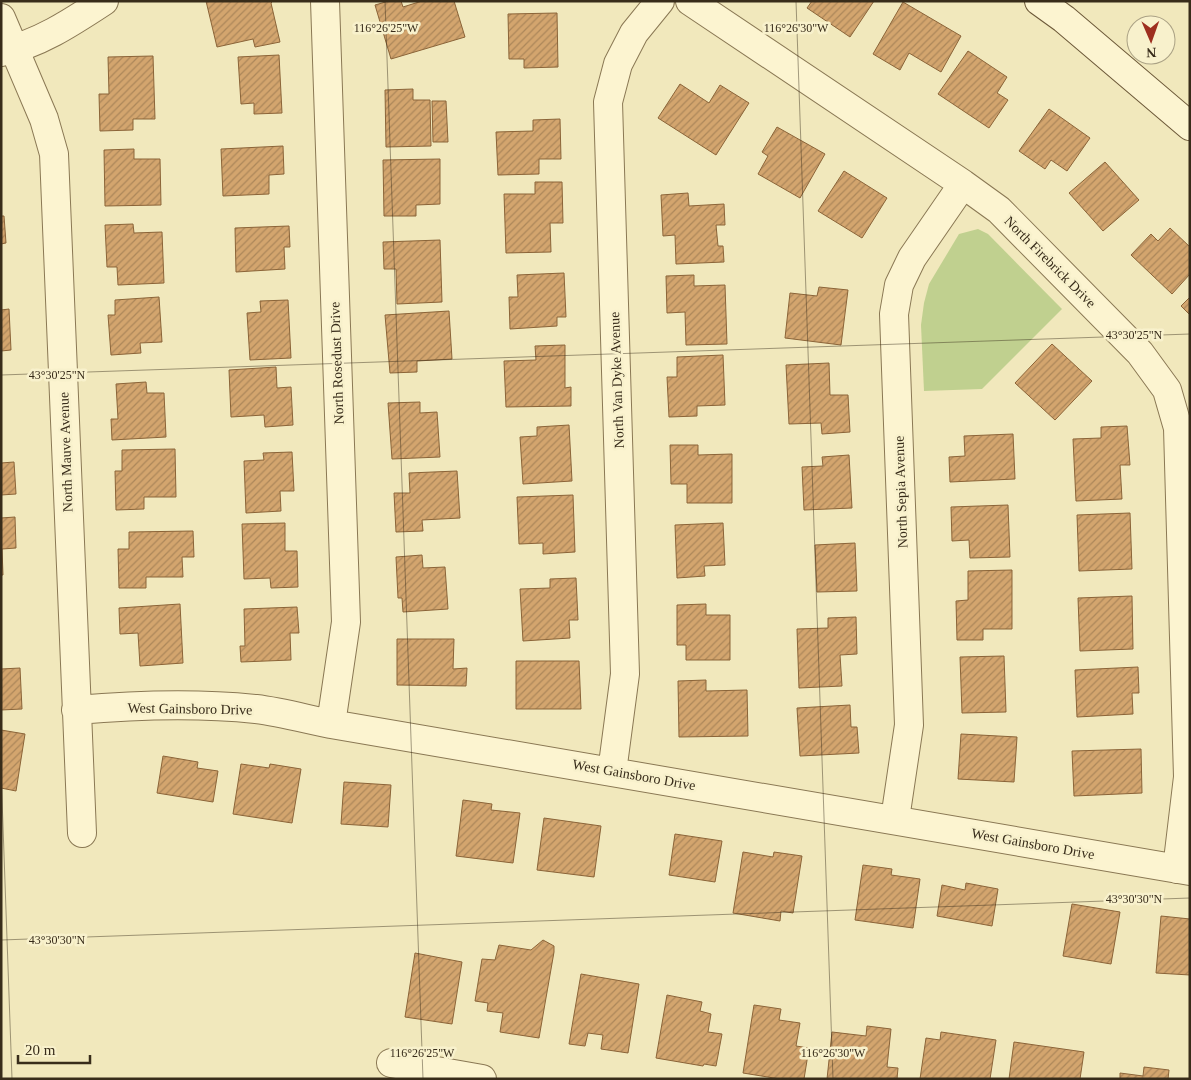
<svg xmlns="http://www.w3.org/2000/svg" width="1191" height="1080" viewBox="0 0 1191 1080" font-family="Georgia,serif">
	<defs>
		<pattern id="building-hatch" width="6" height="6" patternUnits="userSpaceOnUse" patternTransform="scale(1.25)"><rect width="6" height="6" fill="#d3a56e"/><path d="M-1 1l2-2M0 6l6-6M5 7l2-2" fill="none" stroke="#ac875a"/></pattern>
	</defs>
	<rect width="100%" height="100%" fill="#f1e8bc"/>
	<path fill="#c0d08f" d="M978,229L988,234L1062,309L982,389L924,391L921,325L924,303L929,284L959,234Z"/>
	<path fill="url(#building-hatch)" stroke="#8b6438" d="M206,1H273L271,3L280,42L255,47L253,39L217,47Z
		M389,1H401L403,7L422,1H454L465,37L391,59L375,5Z
		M812,1H874L850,37L807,8Z
		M903,2L961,36L941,72L909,53L900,70L873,54Z
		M557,13L558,67L524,68V59H509L508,14Z
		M968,51L1007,77L997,93L1008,100L989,128L938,94Z
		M279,55L282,113L254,114V103L241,104L238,57Z
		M153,56L155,119H133V130L100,131L99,94H109L108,57Z
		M680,84L709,103L720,85L749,103L716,155L658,118Z
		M413,89V100H430L431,146L386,147L385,90Z
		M432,101H446L448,142H433Z
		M1049,109L1090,138L1067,171L1051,160L1045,169L1019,151Z
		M560,119L561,159H539V174L498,175L496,132L533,131V120Z
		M777,127L825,154L800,198L758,174L768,156L762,152Z
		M283,146L284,174L269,175V194L223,196L221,149Z
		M134,149V159H160L161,205L105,206L104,150Z
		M440,159V204L416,205V216H384L383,160Z
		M1105,162L1139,200L1103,231L1069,193Z
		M844,171L887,198L862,238L818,211Z
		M535,182H562L563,223H550L551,252L506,253L504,194H535Z
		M688,193L689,206L724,204L725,225H716L718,246H723L724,262L676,264L675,235L663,236L661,195Z
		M1,216H4L6,243L1,244Z
		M133,224L134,233L162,232L164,283L118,285L117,267H107L105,225Z
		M289,226L290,247H284L285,269L236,272L235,228Z
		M1170,228L1190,247V274L1172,294L1131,255L1151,234L1158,241Z
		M440,240L442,302L397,304L396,269H384L383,242Z
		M564,273L566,317H557V326L510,329L509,297H518L517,275Z
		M694,275V286L725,285L727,344L686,345L685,312L667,313L666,276Z
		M819,287L848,290L841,345L785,338L790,293L817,296Z
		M159,297L162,342L140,343L141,353L111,355L108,315H115V300Z
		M1190,297V315L1181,306Z
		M288,300L291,358L250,360L247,313L261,312L260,301Z
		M9,309L11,350L1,351V310Z
		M449,311L452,359L417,361V372L390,373L385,315Z
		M1052,344L1092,381L1055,420L1015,383Z
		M565,345V388L571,387V406L506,407L504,361L536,360L535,346Z
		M723,355L725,405L697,406V416L669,417L667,377H677V357Z
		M829,363L830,395H848L850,432L822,434L821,423L789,424L786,365Z
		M276,367L277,388L291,387L293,425L265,427L264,415L231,417L229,370Z
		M146,382L147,393H164L166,437L112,440L111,419H118L116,384Z
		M420,402V413L437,412L440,457L392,459L388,403Z
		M569,425L572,481L523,484L520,437L537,436V427Z
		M1127,426L1130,465H1120L1122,499L1076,501L1073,439L1101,438V427Z
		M1013,434L1015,479L950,482L949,457L965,456L964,436Z
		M670,445H698V455L732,454V503H687V484H671Z
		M175,449L176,497H144V509L116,510L115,471H122V450Z
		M292,452L294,491H280L281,511L246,513L244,461L264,460L263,453Z
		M849,455L852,508L804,510L802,467L823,466L822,457Z
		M14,462L16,494L1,495V463Z
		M457,471L460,518L422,520L423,531L396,532L394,493H410L409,473Z
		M573,495L575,552L543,554V543L519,544L517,497Z
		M1008,505L1010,557L970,558L969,540L952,541L951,507Z
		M1130,513L1132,569L1079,571L1077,515Z
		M15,517L16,548L2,549L3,575H1V518Z
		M285,523V551H297L298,587L271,588L270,578L244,579L242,524Z
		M723,523L725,565L704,566L705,576L677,578L675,525Z
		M193,531L194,557H182L183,577H146V588H119L118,549H129V532Z
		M855,543L857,591L817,592L815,545Z
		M422,555L423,568L445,567L448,609L403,612L402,598H398L396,557Z
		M1012,570V629H983V640H957L956,601L968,600V571Z
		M576,578L578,620H569L570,638L523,641L520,589L550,588V579Z
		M1132,596L1133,649L1080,651L1078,598Z
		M180,604L183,663L140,666L138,633L120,634L119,608Z
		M706,604V615H730V660H686V645H677V605Z
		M297,607L299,633H290L291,660L241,662L240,646H245L244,609Z
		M856,617L857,654L840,655L842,686L799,688L797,629L828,628V618Z
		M397,639H454L453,669L467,668L466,686L397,685Z
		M1004,656L1006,712L962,713L960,657Z
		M516,661H579L581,709H516Z
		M1138,667L1139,693H1132L1133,714L1077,717L1075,670Z
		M20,668L22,709L1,710V669Z
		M706,680V691L747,690L748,736L679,737L678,681Z
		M850,705L851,727H857L859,753L800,756L797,708Z
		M1,730L25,734L16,791L1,788Z
		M961,734L1017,737L1014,782L958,779Z
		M1141,749L1142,793L1074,796L1072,751Z
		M163,756L198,762L197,768L218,771L213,802L157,793Z
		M241,764L269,768L270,764L301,769L292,823L233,814Z
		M344,782L391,785L388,827L341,824Z
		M463,800L492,804L491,810L520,813L513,863L456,856Z
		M544,818L601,826L594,877L537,870Z
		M675,834L722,841L715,882L669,875Z
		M743,852L773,857L774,852L802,856L793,913L781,911L780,921L733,913Z
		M863,865L892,869L891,875L920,879L913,928L855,920Z
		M966,883L998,889L992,926L937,916L942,885L965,890Z
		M1072,904L1120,912L1111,964L1063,956Z
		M1161,916L1190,919V975L1156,973Z
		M543,940L554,946V952L539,1038L500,1032L503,1013L487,1011L488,1003L475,1001L482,959L495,960L499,945L531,950Z
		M415,953L462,962L452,1024L405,1017Z
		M581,974L639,984L628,1053L601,1049L603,1035L588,1033L585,1046L569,1044Z
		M667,995L702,1002L700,1011L711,1014L708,1032L722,1034L716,1066L704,1064L703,1066L656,1058Z
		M754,1005L781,1009L779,1020L800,1023L796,1046L809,1048L804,1079H780L743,1073Z
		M867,1026L891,1029L887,1067L898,1068L897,1079H827L832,1032L866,1036Z
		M941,1032L996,1040L990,1079H920L926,1038L940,1040Z
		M1014,1042L1084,1052L1080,1079H1009Z
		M1144,1067L1169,1070L1168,1079H1120V1073L1143,1076Z"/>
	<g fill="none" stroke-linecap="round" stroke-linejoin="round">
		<g stroke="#8a7854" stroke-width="30">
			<path id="street" d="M325,1L346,622L331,724
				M690,1L963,184L999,210L1140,353L1167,390L1178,428L1188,777L1177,869
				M1,18L44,119L54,154L82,833
				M1,52C39,44 72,22 104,1
				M76,710C133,705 199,703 256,709C281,712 306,719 331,724L1190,871
				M612,772L625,674L608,102L618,64L634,33L660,1
				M895,819L909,725L894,314L899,285L912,258L963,184
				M391,1063L482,1079"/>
		</g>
		<g stroke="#6c5838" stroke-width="30">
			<path id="secondary" d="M1039,1L1064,19L1190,126"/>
		</g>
		<use href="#street" stroke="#fcf4d0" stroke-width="28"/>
		<use href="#secondary" stroke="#fcf4d0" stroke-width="28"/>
	</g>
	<path fill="none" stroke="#382c1a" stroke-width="1" stroke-opacity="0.45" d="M385,1L423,1079M796,1L833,1079M1,375L1190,334M1,770L12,1079M1,940L1190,898"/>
	<g text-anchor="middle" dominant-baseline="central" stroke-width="5" stroke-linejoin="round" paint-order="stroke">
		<g font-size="14" fill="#382c1a" stroke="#f8f1cc">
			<text transform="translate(1050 262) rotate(45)">North Firebrick Drive</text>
			<text transform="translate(337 363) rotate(-92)">North Rosedust Drive</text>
			<text transform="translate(617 380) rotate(-92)">North Van Dyke Avenue</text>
			<text transform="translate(66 452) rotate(-92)">North Mauve Avenue</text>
			<text transform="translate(901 492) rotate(-92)">North Sepia Avenue</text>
			<text transform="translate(190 709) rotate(1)">West Gainsboro Drive</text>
			<text transform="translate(634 775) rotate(10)">West Gainsboro Drive</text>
			<text transform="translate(1033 844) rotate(10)">West Gainsboro Drive</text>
		</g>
	</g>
	<g font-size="12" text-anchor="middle" fill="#382c1a" stroke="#f8f1cc" stroke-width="5" stroke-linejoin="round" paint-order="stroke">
		<text x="386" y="32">116°26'25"W</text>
		<text x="796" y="32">116°26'30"W</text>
		<text x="1134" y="339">43°30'25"N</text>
		<text x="57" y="379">43°30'25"N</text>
		<text x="1134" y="903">43°30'30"N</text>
		<text x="57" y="944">43°30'30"N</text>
		<text x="422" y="1057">116°26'25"W</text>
		<text x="833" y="1057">116°26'30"W</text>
	</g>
	<rect width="1191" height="1080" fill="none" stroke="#382c1a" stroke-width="5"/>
	<g transform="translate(1151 40) rotate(178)"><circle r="24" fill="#f8f1cc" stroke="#aba285"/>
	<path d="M0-4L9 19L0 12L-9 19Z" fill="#9e2f1f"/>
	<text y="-8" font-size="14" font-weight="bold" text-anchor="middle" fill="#382c1a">N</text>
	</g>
	<path d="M18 1055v8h72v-8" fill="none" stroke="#382c1a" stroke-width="2.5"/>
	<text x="25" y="1055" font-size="15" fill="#382c1a" stroke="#f8f1cc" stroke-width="4" paint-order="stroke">20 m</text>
</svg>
